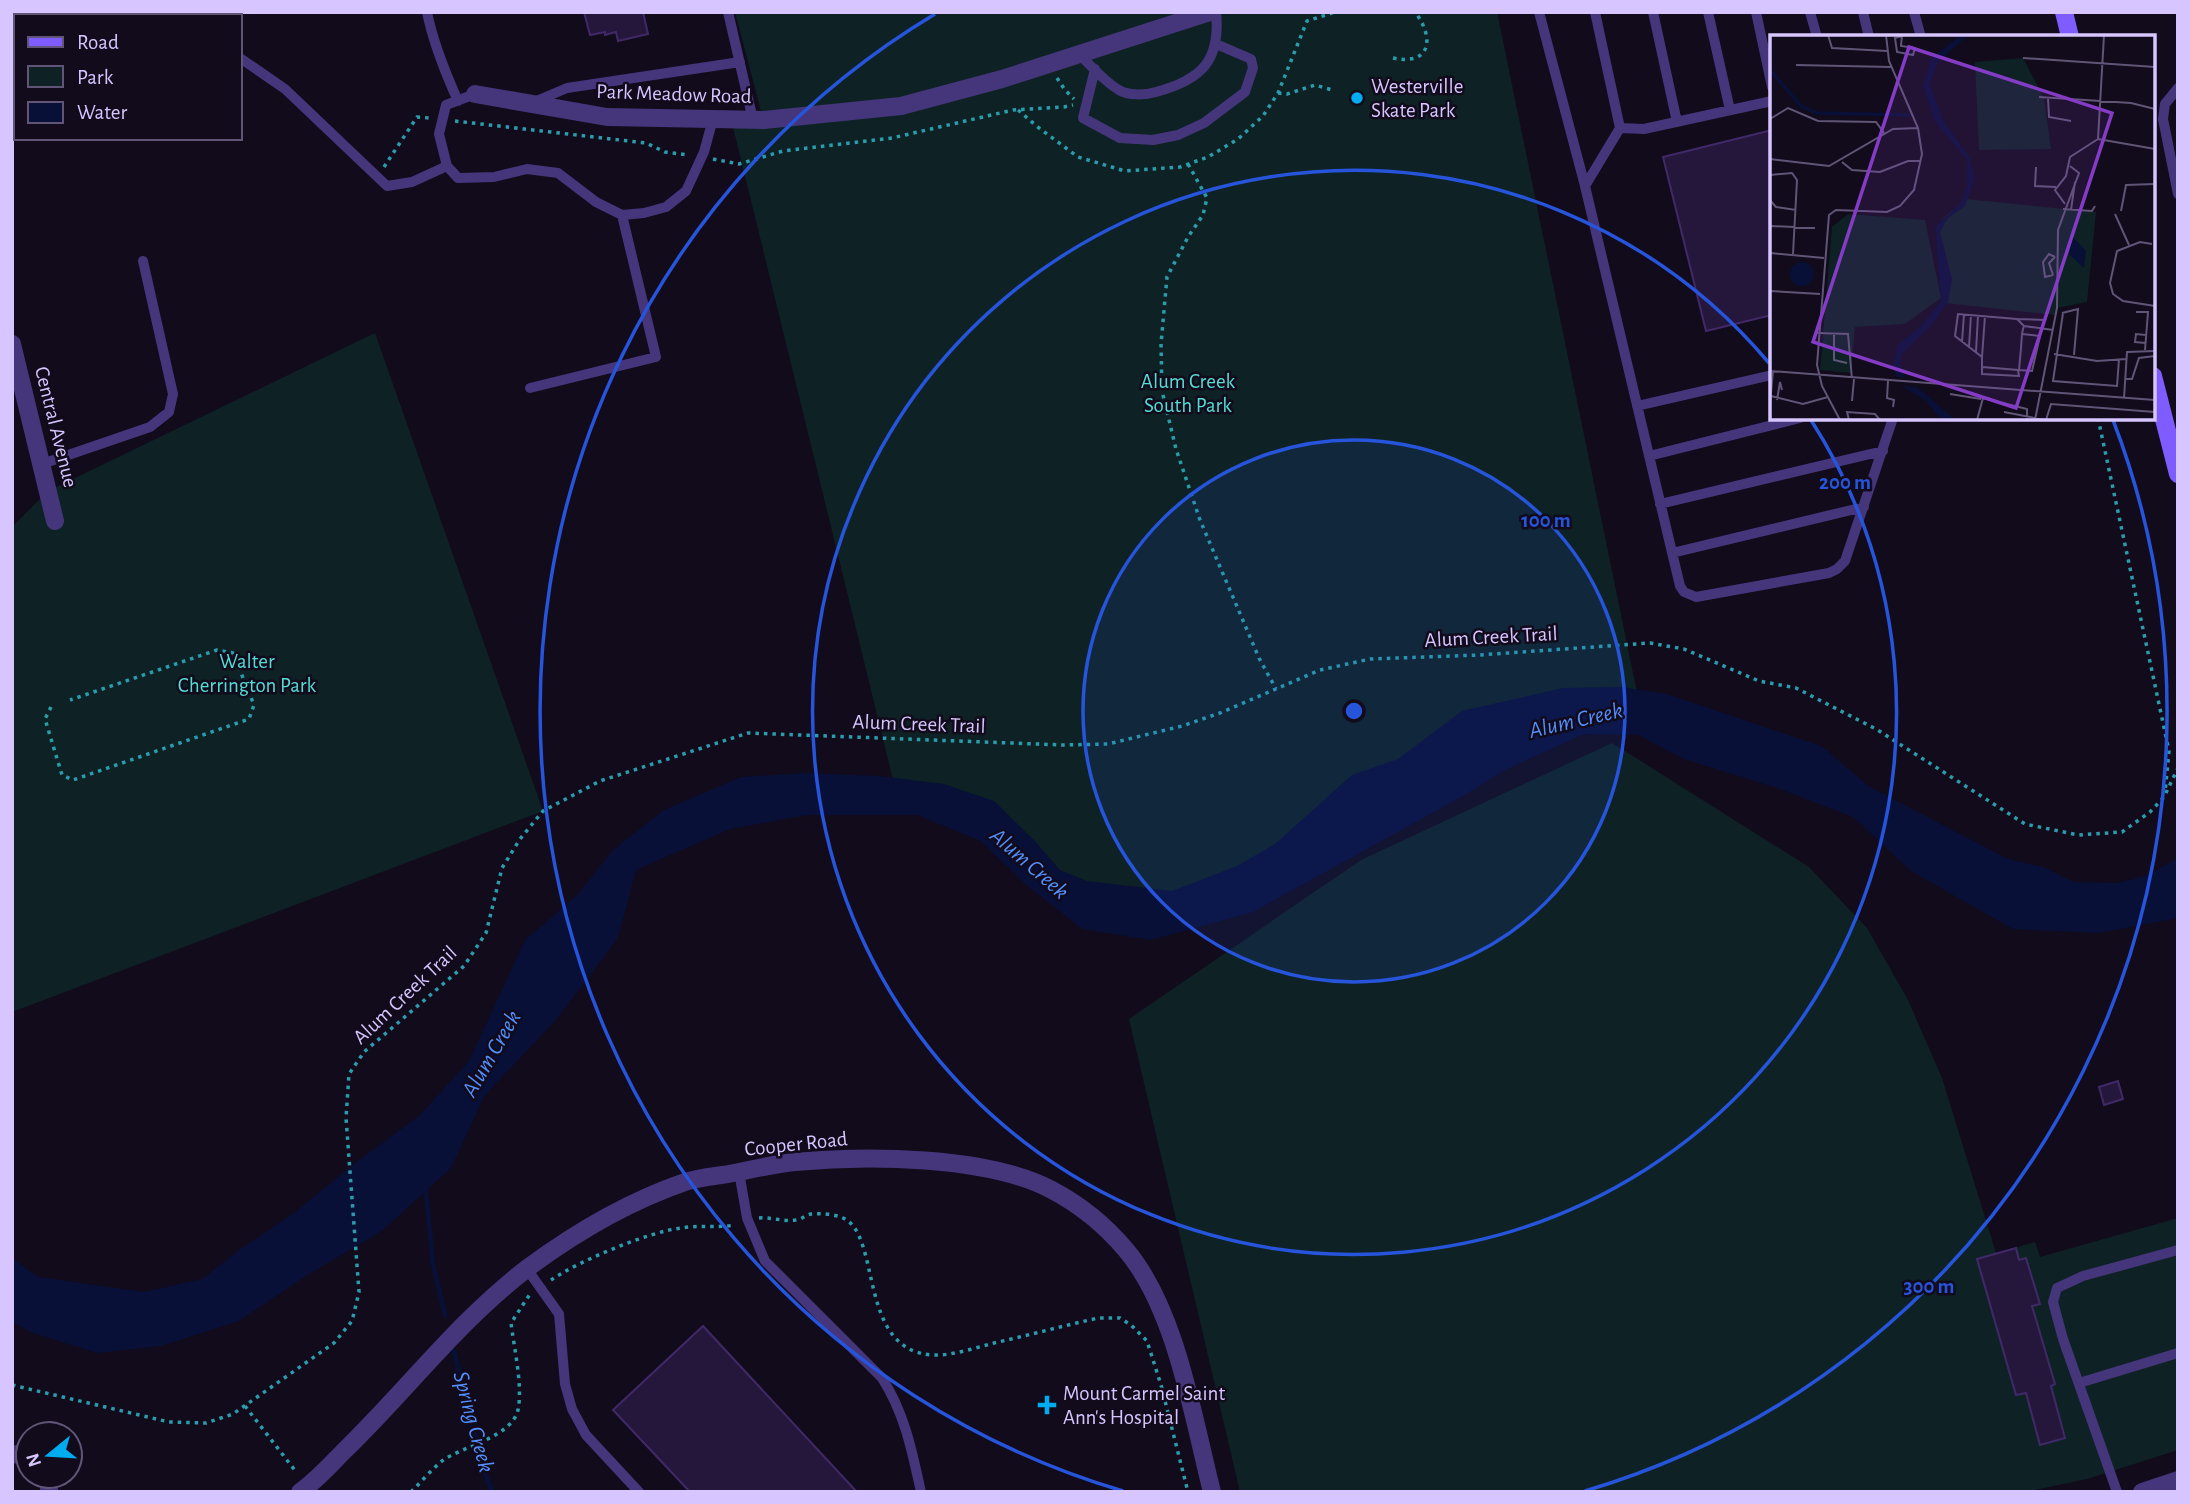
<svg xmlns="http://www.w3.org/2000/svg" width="2190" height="1504" viewBox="0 0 2190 1504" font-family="'Alegreya Sans',sans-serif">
	<rect width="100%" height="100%" fill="#110b1b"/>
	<path fill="#0e2225" d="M735,12H1497L1640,707L1171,911L1070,902L982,823L898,800L731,119H763Z
		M375,333L543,811L12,1012V527L48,491Z
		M1612,743L1809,867L1867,928L1908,1000L1942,1078L1996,1253L2035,1242L2040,1257L2178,1218V1450L2087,1479L2025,1492H1240L1129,1019L1361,860Z"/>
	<path fill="#081037" d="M1622,687L1667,694L1821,746L1870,787L2008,859L2043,867L2074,882L2117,883L2148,875L2178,858V917L2173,919L2099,933L2013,929L1911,871L1853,817L1780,789L1684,759L1638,735L1584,734L1507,769L1463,796L1253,912L1151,940L1082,929L1025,884L981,841L917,815H807L730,829L636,870L618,938L556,1020L485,1095L451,1168L382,1231L309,1274L239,1321L161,1346L97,1353L30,1332L12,1321V1258L38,1277L144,1292L202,1279L242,1248L294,1213L355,1163L419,1116L469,1061L525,940L577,895L613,850L664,810L741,777L807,773L879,776L944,784L994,801L1035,841L1060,870L1087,881L1172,891L1237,866L1275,844L1352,775L1398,759L1462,711L1563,688Z"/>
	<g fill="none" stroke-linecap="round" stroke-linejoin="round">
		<path stroke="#081037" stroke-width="5" d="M425,1183L433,1264L445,1315
			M454,1351L484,1470L492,1492"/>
	</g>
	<path fill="#25173c" stroke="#412968" stroke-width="2" d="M584,12H643L648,34L618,41L616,32L605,35V32L590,35Z
		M1772,130V315L1706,331L1663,157Z
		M2118,1081L2123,1099L2104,1105L2099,1087Z
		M2016,1248L2019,1260L2026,1258L2040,1304L2032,1306L2055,1384L2051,1386L2065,1438L2040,1445L2026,1393L2016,1395L1977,1259Z
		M703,1326L857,1492H690L613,1410Z"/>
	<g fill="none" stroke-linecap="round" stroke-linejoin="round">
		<path stroke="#2b9cac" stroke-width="3.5" stroke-dasharray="3.5 5" stroke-linecap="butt" d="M1393,58C1431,66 1435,38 1415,12
			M1057,78L1065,90L1074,99
			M1278,93L1287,94L1315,85L1332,90
			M1018,110L1039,128L1078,157L1125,171L1180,167L1208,157L1238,139L1263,116L1278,93L1307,21L1335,12
			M455,121L646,143L665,152L688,155
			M713,159L739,164L783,151L892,138L1013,110L1064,107L1073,105
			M1188,164L1207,198L1203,215L1188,237L1167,277L1161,344L1162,391L1176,449L1200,520L1259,658L1276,689
			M384,167L417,117L430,118
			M2098,418L2169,751L2165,793
			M51,707L45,719L62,775L73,780L249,719L254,705L233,653L217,650L70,700
			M759,1218C771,1217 784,1222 796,1220C802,1219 806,1215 811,1214C820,1213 835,1214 843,1218C882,1235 857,1350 932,1355C952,1356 974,1348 994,1343C1029,1335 1063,1326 1098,1318H1120L1131,1325L1147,1341L1161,1385L1188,1492
			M551,1280C579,1261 648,1232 681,1228C699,1225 718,1228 735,1225
			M12,1385L169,1422L206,1423L233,1414L334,1343L352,1321L359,1292L346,1118L349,1074L364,1052L464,966L486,933L502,868L520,839L543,811L600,781L748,733L1063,745L1108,744L1182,726L1220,713L1320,670L1370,659L1479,655L1650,643L1684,649L1759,681L1796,688L1876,729L2025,824L2078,835L2122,832L2150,812L2164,797L2178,768
			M245,1406L297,1473
			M411,1492C421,1482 431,1470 442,1461C462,1446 511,1438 518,1410C523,1386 514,1348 511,1323L530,1294"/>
		<path stroke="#45357b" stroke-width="10" d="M427,12C433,43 445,72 458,101
			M728,12L753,120
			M1539,12L1585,186
			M1595,12L1620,128L1585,186L1680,586L1684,592L1696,597L1829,573L1837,569L1845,561L1893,418
			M1653,12L1677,122
			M1708,12L1730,110
			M1756,12L1772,87
			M1810,12L1817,37
			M1863,12L1869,37
			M1914,12L1921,37
			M1079,54C1091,66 1105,82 1119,90C1128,96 1146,95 1156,92C1201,80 1221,61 1216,12
			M240,58L285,89L387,186L412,182L447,166
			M1095,69L1083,118L1120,138L1153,140L1178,135L1204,123L1245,92L1253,68L1251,59L1216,44
			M2178,88L2165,104L2163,119L2178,194
			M534,102L567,88L740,62
			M1620,128L1644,129L1772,101
			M447,166L458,178L494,177L527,169L558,173L596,202L622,215L644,213L666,207L686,191L704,152L713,119
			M447,166L439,134L446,105L475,94
			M530,388L656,357L622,215
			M1637,406L1772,375
			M1649,456L1800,418
			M42,464L150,427L169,412L173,394L143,261
			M1660,504L1883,451
			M1672,553L1864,507
			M739,1172L747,1218L765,1261L882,1378C905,1414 912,1451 921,1492
			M527,1269L559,1314L565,1384L572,1409L586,1435L639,1492
			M2079,1383L2178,1353
			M2117,1492L2063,1339L2053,1302L2057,1288L2083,1276L2178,1250"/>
		<path stroke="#45357b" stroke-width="18" d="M212,16L213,12
			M12,93L16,92
			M475,94L607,117L764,120L901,106L1002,79L1210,12
			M12,344L55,521
			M12,1454L28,1456
			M49,1476V1492
			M300,1492C317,1480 331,1464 345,1450C407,1390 460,1319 529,1267C575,1233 630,1201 685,1182C701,1177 718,1176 734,1173C754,1169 774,1164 795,1162C866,1155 986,1156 1050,1189C1079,1204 1105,1225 1126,1250C1176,1309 1193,1417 1212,1492
			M2142,1492L2178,1480"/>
		<path stroke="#7e5cff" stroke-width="18" d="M2064,12L2070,37
			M2153,376L2178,474"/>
	</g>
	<circle cx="1354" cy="711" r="271" fill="#2654da" fill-opacity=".12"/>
	<g fill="none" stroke="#2654da" stroke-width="3.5">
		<circle cx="1354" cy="711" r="271"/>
		<path d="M1811 420A542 542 0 1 1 1769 363"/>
		<path d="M1123 1491A813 813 0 0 1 935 14M2113 420A813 813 0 0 1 1585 1491"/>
	</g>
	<g fill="#00abf0" stroke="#110b1b" stroke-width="2.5">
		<circle cx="1357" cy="98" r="7"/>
		<path d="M1043.5 1394.5h7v7h7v7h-7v7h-7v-7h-7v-7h7z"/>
	</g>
	<g text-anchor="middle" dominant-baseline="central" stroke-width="5" stroke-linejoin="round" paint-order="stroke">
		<g font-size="21" fill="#d6c5ff" stroke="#110b1b" text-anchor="start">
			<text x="1371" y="86">Westerville<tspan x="1371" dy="24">Skate Park</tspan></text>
			<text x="1063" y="1393">Mount Carmel Saint<tspan x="1063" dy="24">Ann's Hospital</tspan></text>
		</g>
		<g font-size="21" fill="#d6c5ff" stroke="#110b1b">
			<text transform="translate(674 94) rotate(2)">Park Meadow Road</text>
			<text transform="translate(56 427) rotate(76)">Central Avenue</text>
			<text transform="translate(1491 637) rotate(-3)">Alum Creek Trail</text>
			<text transform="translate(919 724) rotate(2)">Alum Creek Trail</text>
			<text transform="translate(405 995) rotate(-43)">Alum Creek Trail</text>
			<text transform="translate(796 1144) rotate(-6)">Cooper Road</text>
		</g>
		<g font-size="21" fill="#52ded5" stroke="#110b1b">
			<text x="1188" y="381">Alum Creek<tspan x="1188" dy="24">South Park</tspan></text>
			<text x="247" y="661">Walter<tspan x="247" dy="24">Cherrington Park</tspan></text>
		</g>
		<g font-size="23" font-style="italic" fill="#538fff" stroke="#110b1b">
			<text transform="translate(1576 721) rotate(-13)">Alum Creek</text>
			<text transform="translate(1029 864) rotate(41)">Alum Creek</text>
			<text transform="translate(492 1054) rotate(-60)">Alum Creek</text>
			<text transform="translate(473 1422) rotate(75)">Spring Creek</text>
		</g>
	</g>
	<g transform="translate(1770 35)">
		<rect width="385" height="385" fill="#110b1b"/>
		<path d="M253,23L274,63L281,114L209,115L205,27ZM195,164L326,177L317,267L287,273L285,280L175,268L168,196L173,183ZM78,179L155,185L171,263L135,289L85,292L81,338L50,335L62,192Z" fill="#0e2225"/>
		<path d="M191,0H199L168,27L160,49L173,85L200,123L205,144L195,171L178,183L170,197L182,244L178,267L161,291L132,319L130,329L136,343L126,342L123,331L128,309L150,292L171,266L165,192L192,166L197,151V125L165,87L153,52L161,23ZM303,202L316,216L314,233L299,219ZM20 239a12 12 0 1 1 24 0a12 12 0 1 1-24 0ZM132,351L147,352L186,385L169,382L156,366Z" fill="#081037"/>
		<path fill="none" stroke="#081037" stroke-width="3.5" d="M0,35L31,71L47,78L140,80"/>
		<path fill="none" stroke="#605576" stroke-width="2" d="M58,0L62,13L117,16M132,1L125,3L127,17L143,20L145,13L131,11L132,0M253,23L385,32M26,30L121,32M269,62L361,68L385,74M278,63L279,82L301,86M0,84L18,73L48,86L106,87L114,98M328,104L334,0M328,104L385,114M0,124L59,131L123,94L148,93M72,127L82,135L110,137L138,126H151M266,132L265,151L286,152M0,140L22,138L27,145L23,219M0,165L6,172L26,175M295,169L285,155L296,141L300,122L328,104M293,174L322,176L325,171M301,175L305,147M351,176L356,150L385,149M345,179L359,210M0,191L45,193M382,209L370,207L347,216L340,248L343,259L353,266L385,271M0,218L54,223M283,240L275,242L273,227L279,219L285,222M283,240L279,228L285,222M0,256L50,259M366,277H378L375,315M292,278L308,274L304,320M293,278L283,346L347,351L349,324M247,284L276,285M47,298L78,299L82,344M64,298V325L77,328M252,299L270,301L262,336L249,335L251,313L252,299L253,294L254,291M192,307L194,279M376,308L365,307L366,299L376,300M199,312L201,280M206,317L208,280M284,319L327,326L356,324M212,322L215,281M385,324V355M212,332L248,335L249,341L212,339V322L185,301L188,279L247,284L254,291L283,295M0,336L385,365M355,344H362L369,323L385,321M118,346L117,363L124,365L123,372M180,359L211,364M1,361L33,369L58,362M354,363L357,317L385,316M7,365L10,347L12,355M82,366L84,344M0,369L3,336M234,377L275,385M70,385L52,351L47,330L59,180L66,175L117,177L130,171L144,155L152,119L148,93L119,26L116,0M79,385L77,377L105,379L110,385M207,385L213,363L257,374V385M265,385L287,273L288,195L309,138L300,131M276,385L281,369L385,377"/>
		<path fill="#843bc5" fill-opacity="0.15" stroke="#843bc5" stroke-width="3.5" d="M139,12L342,78L246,373L43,307Z"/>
		<rect width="385" height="385" fill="none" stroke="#d6c5ff" stroke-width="3.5"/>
	</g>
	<circle cx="1354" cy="711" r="10" fill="#2654da" stroke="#110b1b" stroke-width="3.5"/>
	<g font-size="21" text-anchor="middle" font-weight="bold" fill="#2654da" stroke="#110b1b" stroke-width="5" stroke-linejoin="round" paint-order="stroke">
		<text x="1845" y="489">200 m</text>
		<text x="1546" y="527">100 m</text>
		<text x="1929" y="1293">300 m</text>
	</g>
	<rect width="2190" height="1504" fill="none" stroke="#d6c5ff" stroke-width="28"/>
	<rect x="14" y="14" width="228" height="126" fill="#110b1b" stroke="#605576" stroke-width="2"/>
	<rect x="28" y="37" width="35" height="10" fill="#7e5cff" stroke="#605576" stroke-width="2"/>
	<text x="77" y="49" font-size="21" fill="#d6c5ff">Road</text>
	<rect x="28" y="66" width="35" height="21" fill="#0e2225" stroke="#605576" stroke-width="2"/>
	<text x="77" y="84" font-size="21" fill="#d6c5ff">Park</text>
	<rect x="28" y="102" width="35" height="21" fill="#081037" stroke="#605576" stroke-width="2"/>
	<text x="77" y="119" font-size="21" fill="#d6c5ff">Water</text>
	<g transform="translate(49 1455) rotate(252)"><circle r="33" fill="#110b1b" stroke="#605576" stroke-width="2"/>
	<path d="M0-5L12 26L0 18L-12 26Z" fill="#00abf0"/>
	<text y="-10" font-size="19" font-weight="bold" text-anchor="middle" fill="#d6c5ff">N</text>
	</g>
</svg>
